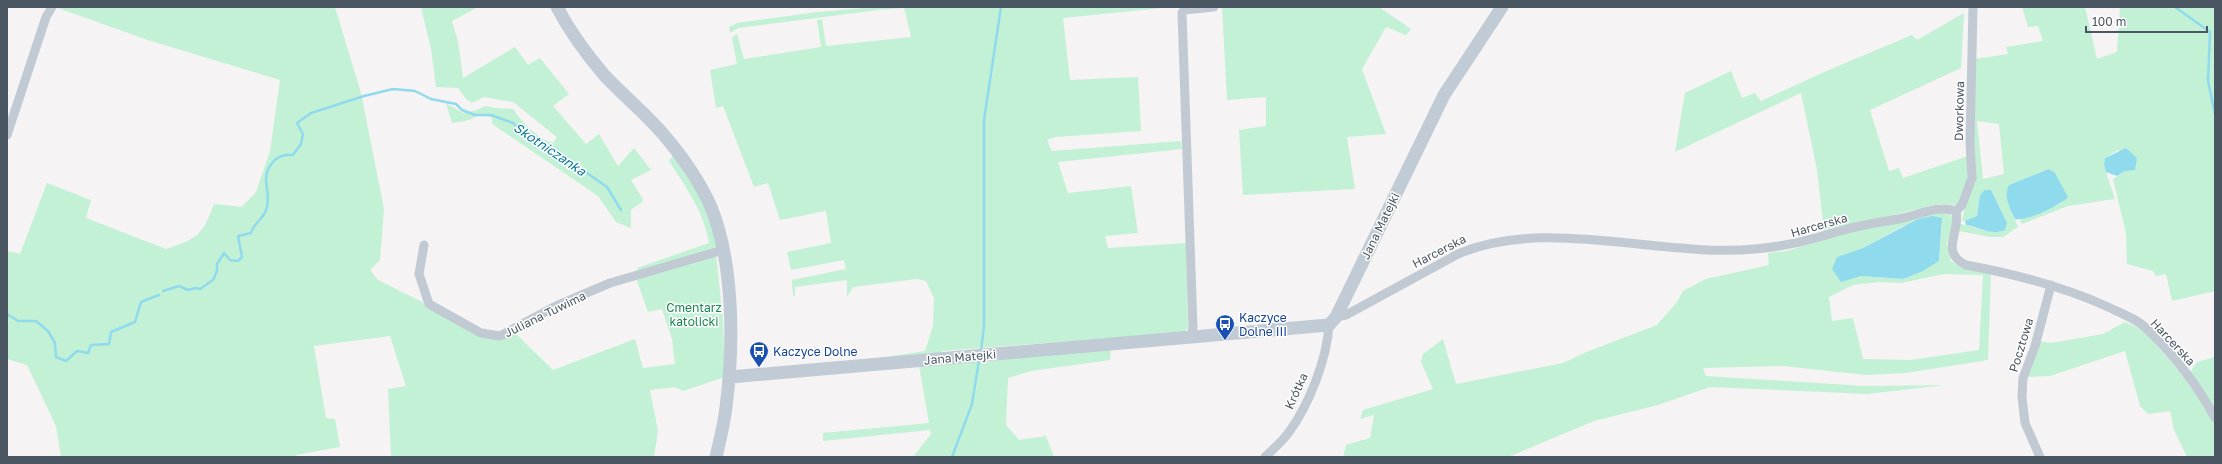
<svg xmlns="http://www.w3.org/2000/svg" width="2222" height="464" viewBox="0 0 2222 464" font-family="'Golos Text',sans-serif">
	<rect width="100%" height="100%" fill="#f5f3f3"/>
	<path fill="#c3f1d5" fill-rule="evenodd" d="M55,7H335L361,93L384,209L380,260L370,270L378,280L499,340L515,333L553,370L635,339L643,368L675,364L672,339L662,309L648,312L636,278L716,254L723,320L725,377L683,391L675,387L650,390L658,431L654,457H391L388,389L406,386L390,336L314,346L326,418L335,419L340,447L296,455L297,457H61L56,426L27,365L7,359V251L20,254L47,183L91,200L86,218L166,249C198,238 202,236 214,204L242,207L256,192L270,151L280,80L148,40Z
		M421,7H478L452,21L458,41L463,78L515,47L528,65L540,58L569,94L553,106L586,144L599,134L618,166L634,148L651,170L631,180L643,199L642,202L631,210V228L616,222L598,196L492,124V118L483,114L466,121L452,123L446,103L463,113L477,110L485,106L495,108L513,109C522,122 538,139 553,143L557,137L513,102L484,97L472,103L466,99L458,88L436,87L431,49Z
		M877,7H1172L1063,18L1070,80L1138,77L1141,131L1056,137L1047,140L1052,151L1181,141L1182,149L1058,162L1068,193L1131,186L1138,233L1105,236L1108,248L1186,243L1188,327L1185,332L942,351V355L851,362L925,351L933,326L934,298L926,281L917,279L853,287L847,297V280L795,287V296H793L792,280L846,269L844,260L791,270L787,252L831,243L826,211L780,220L768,183L754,187L723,106L716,108L710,70L737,64L732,38L737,34L744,59L821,47L817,20L822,19L826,46L911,37L904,8L878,10L738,28L730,33L729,27L737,23L817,12Z
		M1222,7H1379L1411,29L1406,35L1386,27L1362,69L1386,134L1347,137L1355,189L1243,195L1239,130L1266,126V97L1227,100Z
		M2022,7H2085L2097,59L2117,52L2120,7H2215V291L2172,301L2166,274L2156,276L2153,271L2127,264L2126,233L2113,179L2125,171L2137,158L2118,150L2105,158L2104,166L2115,199L2068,206L2022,224L2020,220L2062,203L2049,169L2009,185L2008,203L2018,227L2003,237H1990L1959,231L1960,224C1975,226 1990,236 2005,230L2007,223L1991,190L1980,195L1977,216L1969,221H1962C1975,169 1973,113 1975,59L2008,54L2006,47L2043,41L2038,26L2028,27ZM1977,121L1999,124L2004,174L1983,179Z
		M1964,13L1961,68L1870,110L1889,171L1899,168L1903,178L1968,156L1969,176L1959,205L1939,204L1824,231L1817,170L1801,93L1675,152L1685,93L1731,71L1742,98L1755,93L1761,101L1824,72L1912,35L1917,40Z
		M673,155C692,183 711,211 718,245L716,249L638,271L637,268L709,243C704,212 686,187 669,161Z
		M1937,212L1950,214L1955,220L1947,243L1951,261L1962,268L1991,273L1988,360L1906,373L1866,375L1783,366L1703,368L1706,376L1864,386L1945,385L1867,394L1710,387L1658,405L1594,421L1508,457H1343L1346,445L1370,438L1374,415L1360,419L1363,410L1433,389L1421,362L1423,354L1443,339L1456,384L1563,363L1589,351L1657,325L1677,302L1683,291L1706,279L1769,265L1768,253L1787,251L1846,232ZM1942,224L1939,261L1903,279L1861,276L1837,257L1863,248L1903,226ZM1944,274L1983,275L1979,350L1910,360L1863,359L1853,318L1832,321L1829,297L1853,285L1879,282L1901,283Z
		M2125,322L2142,330L2149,337L2195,389L2206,405L2215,424V457H2187L2174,430L2170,411L2148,414L2140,406L2125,351L2050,376L2027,377L2039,341L2051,343L2103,334Z
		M1111,348L1110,360L1031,371L1008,378L1006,425L1019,440L1046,436L1054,457H913L931,434L930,430L823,441V433L929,423L919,366Z
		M2215,357V409L2190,372L2197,362Z"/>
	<path fill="#90daee" d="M2126,148L2137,158L2135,170L2125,171L2117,176L2106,172L2104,165L2105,158Z
		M2049,169L2055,173L2068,197C2059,206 2028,221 2015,219C2010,208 2003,197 2009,185Z
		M1985,190H1991L2007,223L2005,230C1990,236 1980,227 1966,225L1965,221L1977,216L1980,195Z
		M1933,216L1942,218L1939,261L1923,271L1903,279L1861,276L1841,282L1832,269L1837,257L1863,248L1918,219Z"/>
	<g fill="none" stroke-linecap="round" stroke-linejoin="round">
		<path stroke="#90daee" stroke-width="2.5" d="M2175,7L2210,32L2208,81L2215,114
			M163,291L179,286L188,290L195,288L200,289L213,280L217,271V264L224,253L230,260L238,261L242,257L238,236L251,233C254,223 263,219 266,210C273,191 258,179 273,162C278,156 284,154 293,155L301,144L303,134L297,123L311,113L364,96L393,89L415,91L431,99L456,104L462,110L475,115H491L513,123L532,139L587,173L607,187L621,210
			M7,314L18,321H36L48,331L55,343L56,357L66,361L77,351L88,353L91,345L109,344L111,332L135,322L141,302L159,295
			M981,351L984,326V120L1001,7
			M952,457L972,404L979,360"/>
		<path stroke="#c1cad2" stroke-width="9" d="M7,135L46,17L52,7
			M1956,211L1962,205L1972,178L1970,143L1973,7
			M424,245L419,274L429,304L481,333L500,336L556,306L610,283L723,250
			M1336,317L1346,315L1458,254C1546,216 1660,258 1755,249C1790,246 1811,239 1844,230C1863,224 1884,222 1903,218C1921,214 1938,205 1956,211C1961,232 1939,252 1966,265C2015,274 2062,286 2108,307C2121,313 2137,319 2147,329C2174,355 2198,386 2215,418
			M1191,337L1193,327L1182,13L1184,10L1214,7
			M1265,457C1273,449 1283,441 1289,432C1309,405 1327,359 1329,325
			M2040,457L2025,423L2022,397L2023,378L2035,346L2051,285"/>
		<path stroke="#c1cbd6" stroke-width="13" d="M557,7C570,32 587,55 605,76C624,96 645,113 663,134C682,156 699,180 711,207C734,264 734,346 726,407C724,424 720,440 716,457
			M730,377L1329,325L1336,317L1444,95L1502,7"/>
	</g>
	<defs>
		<g id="bus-pin" transform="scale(1)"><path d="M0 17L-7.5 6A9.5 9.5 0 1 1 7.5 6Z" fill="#1a4fb4" stroke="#fff"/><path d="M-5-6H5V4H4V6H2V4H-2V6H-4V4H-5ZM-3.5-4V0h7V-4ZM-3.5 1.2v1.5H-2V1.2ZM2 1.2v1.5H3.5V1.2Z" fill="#fff"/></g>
	</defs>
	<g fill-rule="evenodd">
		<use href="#bus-pin" x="1225" y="324"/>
		<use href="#bus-pin" x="759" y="351"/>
	</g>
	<g text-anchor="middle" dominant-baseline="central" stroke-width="3" stroke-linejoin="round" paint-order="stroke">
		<g font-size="12" fill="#4a5661" stroke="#fff">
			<text transform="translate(1959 111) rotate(-89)">Dworkowa</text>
			<text transform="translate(1819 225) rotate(-16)">Harcerska</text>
			<text transform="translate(1380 226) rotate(-64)">Jana Matejki</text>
			<text transform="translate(1439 251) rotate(-27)">Harcerska</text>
			<text transform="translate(545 314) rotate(-26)">Juliana Tuwima</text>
			<text transform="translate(2173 342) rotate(47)">Harcerska</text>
			<text transform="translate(2021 345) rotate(-73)">Pocztowa</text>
			<text transform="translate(960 357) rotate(-5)">Jana Matejki</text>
			<text transform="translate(1296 391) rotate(-66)">Krótka</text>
		</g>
		<g font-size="12" fill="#17864f" stroke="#fff">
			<text x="694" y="307">Cmentarz<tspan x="694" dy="14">katolicki</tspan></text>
		</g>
		<g font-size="12" fill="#164399" stroke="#fff" text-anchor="start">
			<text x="1239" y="317">Kaczyce<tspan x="1239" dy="14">Dolne III</tspan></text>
			<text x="773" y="351">Kaczyce Dolne</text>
		</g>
		<g font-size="13" font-style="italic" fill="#0c7c9b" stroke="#fff">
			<text transform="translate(550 149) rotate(34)">Skotniczanka</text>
		</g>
	</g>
	<rect width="2222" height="464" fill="none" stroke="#4a5661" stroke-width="16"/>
	<path d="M2086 26v6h121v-6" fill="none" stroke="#4a5661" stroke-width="2"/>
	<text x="2092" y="26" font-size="12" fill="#4a5661" stroke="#ffffff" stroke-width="3" paint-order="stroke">100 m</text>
</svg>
